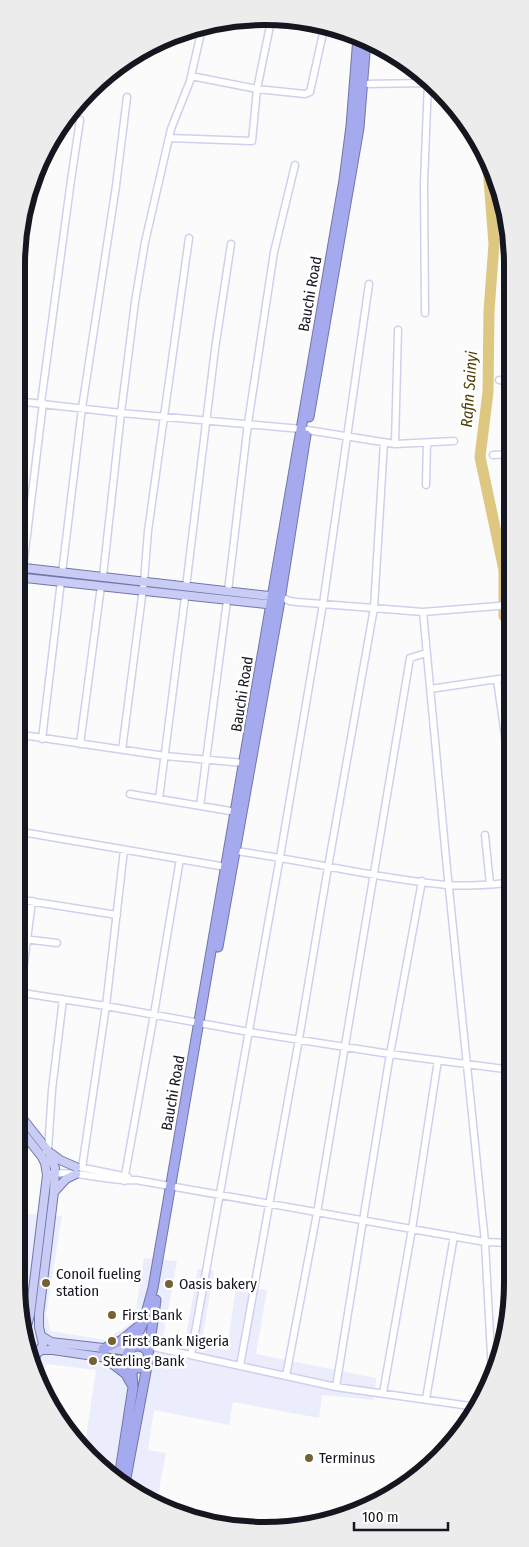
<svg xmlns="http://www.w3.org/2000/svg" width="529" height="1547" viewBox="0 0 529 1547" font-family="'Fira Sans Condensed',sans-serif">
	<rect width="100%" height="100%" fill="#fbfbfb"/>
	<path fill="#ebedfc" d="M27,1214L62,1216L46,1314L51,1331L105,1340L134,1322L144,1258L177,1261L163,1338L185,1341L198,1269L214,1271L201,1346L227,1350L236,1286L267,1290L256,1354L376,1378L374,1400L322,1395L319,1418L233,1402L229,1425L154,1410L148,1450L166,1453L156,1505H154L84,1451L96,1370L46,1364L42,1388L35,1377L21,1306Z"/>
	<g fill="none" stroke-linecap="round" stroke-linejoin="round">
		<path stroke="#ddc781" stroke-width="11" d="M487,154L494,244L489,311L488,392L480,457L504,570V616L511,621"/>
		<g stroke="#ced1ee" stroke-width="9">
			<path id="minor" d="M191,76L257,89L305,94L310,92L325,24
				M363,84L429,83
				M169,138L252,141L257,89L271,21
				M16,299L21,229
				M425,313L424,183L428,82
				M499,380L511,382
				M16,401L121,413L301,429L395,444L454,441
				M41,403L71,180L80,120
				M395,444L398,330
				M493,455L511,454
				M426,485L427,443
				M23,568L43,403
				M62,573L82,408L116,186L127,97
				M103,576L121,413L135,302L145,242L171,129L190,81L202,28
				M186,587L215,349L231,244
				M228,591L248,423L274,252L295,165
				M280,597L290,601L297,602L423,612L511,605
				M423,612L447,869L485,1242L492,1373
				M16,626L22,578
				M497,680L512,784
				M430,689L512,677
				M16,734L165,756L244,763
				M42,739L61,581
				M80,744L101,586
				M122,750L144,581L148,531L189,238
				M130,794L236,812
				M159,799L185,597
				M200,806L227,601
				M16,831L226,867
				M485,835L490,884
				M235,851C306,860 377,879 447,885C468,887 491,884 512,883
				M16,899L117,915
				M16,938L57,943
				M16,992L106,1006L249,1032L390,1054L512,1070
				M16,1026L32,901
				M46,1151L48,1150L52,1090L63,999
				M79,1167L128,1177
				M82,1168L106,1006L124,850
				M50,1174C79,1170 107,1182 136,1180L485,1242L513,1243
				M124,1181L154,1014L180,859
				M149,1346L336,1387L477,1407
				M191,1355L280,857L323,604L369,284
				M240,1366L299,1039L328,867L374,608L384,442
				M286,1376L317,1213L410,658L426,653
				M336,1387L390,1054L422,881
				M383,1393L412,1229L438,1060
				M426,1399L454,1236
				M89,1455L90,1449"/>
		</g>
		<g stroke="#7376a7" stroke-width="10">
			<path id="major" d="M16,567L278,597
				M16,577L275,605
				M16,1110L49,1152L55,1168L54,1192L39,1314V1327L43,1344L39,1352L30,1354
				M16,1124L42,1157L45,1163L47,1175L30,1315L26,1330
				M52,1154L60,1160L76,1167
				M54,1192L66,1179L76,1174
				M43,1337L51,1342L129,1351
				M40,1350H53L128,1361
				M33,1365L37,1353"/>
		</g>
		<g stroke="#7376a7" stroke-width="11">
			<path id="highway" d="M309,417L359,128L366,40
				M218,947L279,606L306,435
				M127 1357a11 11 0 1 1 22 0a11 11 0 1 1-22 0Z
				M103,1349L122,1340L139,1326
				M130,1350L144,1321L153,1288L344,180L351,126L358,37
				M148,1356L156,1300
				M105,1358L126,1374L131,1383
				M119,1478L133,1387L132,1373L129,1363
				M125,1483L148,1361"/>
		</g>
		<use href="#minor" stroke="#fff" stroke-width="6"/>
		<use href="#major" stroke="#c9ccf5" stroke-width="8"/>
		<use href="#highway" stroke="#a5aaef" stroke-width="9"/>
	</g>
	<g fill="#736331" stroke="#fff" stroke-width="2">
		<circle cx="46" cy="1283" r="5"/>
		<circle cx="169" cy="1284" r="5"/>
		<circle cx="112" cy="1315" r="5"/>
		<circle cx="112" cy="1341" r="5"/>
		<circle cx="93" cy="1361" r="5"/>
		<circle cx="309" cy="1458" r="5"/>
	</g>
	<g text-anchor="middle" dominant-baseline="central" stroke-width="5" stroke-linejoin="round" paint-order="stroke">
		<g font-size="15" fill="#151620" stroke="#fff">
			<text transform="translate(310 294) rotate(-80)">Bauchi Road</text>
			<text transform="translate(242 694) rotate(-81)">Bauchi Road</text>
			<text transform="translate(173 1093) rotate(-80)">Bauchi Road</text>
		</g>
		<g font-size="15" fill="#151620" stroke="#fff" text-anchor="start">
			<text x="56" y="1274">Conoil fueling<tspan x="56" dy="17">station</tspan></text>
			<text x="179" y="1284">Oasis bakery</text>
			<text x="122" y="1315">First Bank</text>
			<text x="122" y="1341">First Bank Nigeria</text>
			<text x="103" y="1361">Sterling Bank</text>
			<text x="319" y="1458">Terminus</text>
		</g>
		<g font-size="16" font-style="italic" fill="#504007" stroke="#fff">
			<text transform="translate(469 389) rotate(-86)">Rafin Sainyi</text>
		</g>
	</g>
	<path d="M0 0H529V1547H0ZM264 25H265A239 239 0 0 1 504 264V1283A239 239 0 0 1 265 1522H264A239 239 0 0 1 25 1283V264A239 239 0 0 1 264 25Z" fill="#ececed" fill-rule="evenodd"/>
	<path fill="none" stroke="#151620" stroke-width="6" d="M264 25H265A239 239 0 0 1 504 264V1283A239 239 0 0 1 265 1522H264A239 239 0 0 1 25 1283V264A239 239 0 0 1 264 25Z"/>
	<path d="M354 1522v8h94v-8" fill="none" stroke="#151620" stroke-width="2.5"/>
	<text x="362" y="1522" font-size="15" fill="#151620" stroke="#ffffff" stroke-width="4" paint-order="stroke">100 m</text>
</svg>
